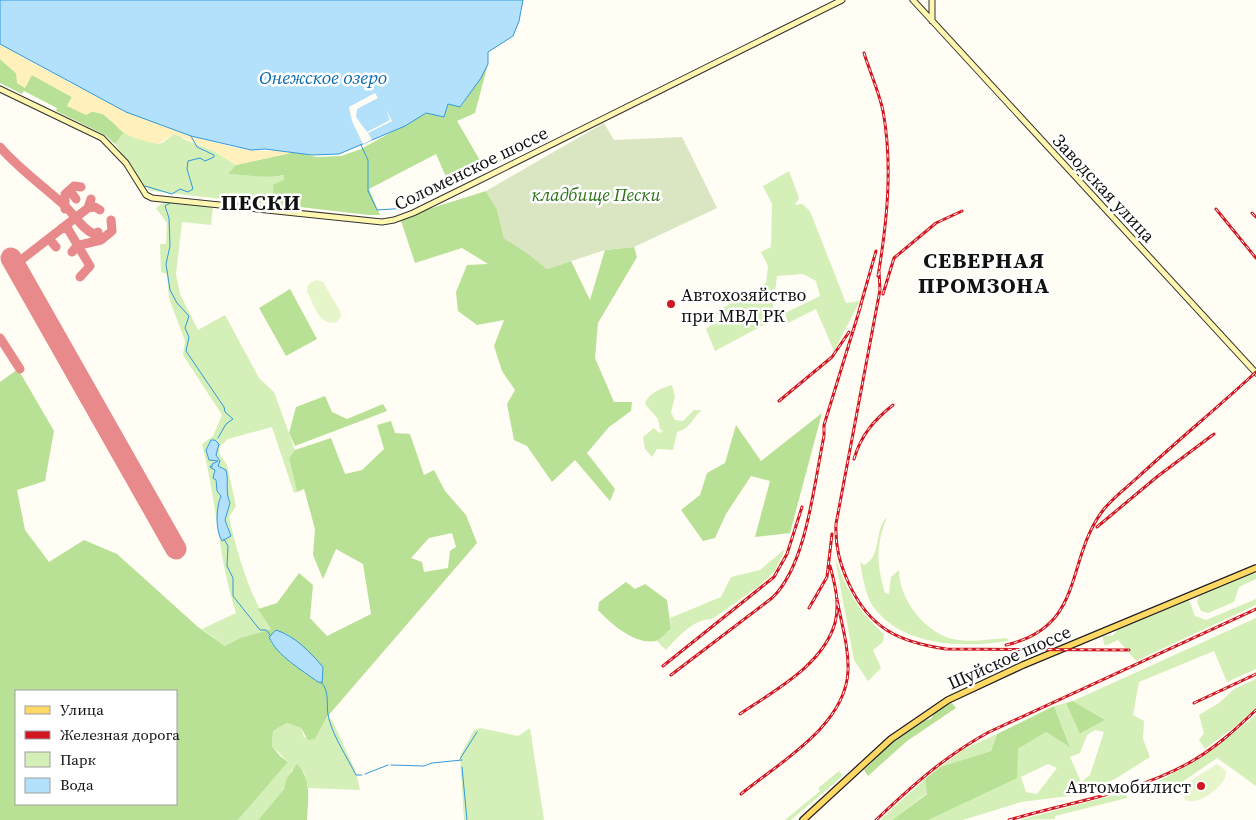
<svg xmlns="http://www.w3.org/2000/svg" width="1256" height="820" viewBox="0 0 1256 820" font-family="'Source Serif 4',serif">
	<rect width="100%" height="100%" fill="#fffdf4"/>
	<path fill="#d5efb8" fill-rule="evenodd" d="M124,132L158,144L162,143L174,134L181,136L183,139L212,150L236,165L228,174C248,175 266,179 285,175V180L274,204L282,206L152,191L143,185L115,144Z
		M789,171L799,198L795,205L802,204L810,211L846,303L860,301L834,351L816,309L788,323L785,313L820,296L816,281L803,274L777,276L771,321L715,351L706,329L720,318L716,312L766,283L768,266L761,252L771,247L772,204L763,186Z
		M166,201L213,207L211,225L182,222L176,274L180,294L198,330L225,315L259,378L274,392L295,450L289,458L297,492L294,493L272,427L228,439L219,447V453L227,465L236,506L229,517C238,557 249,594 271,629L240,638L225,646L202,629L236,613C218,558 217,500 202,444L213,436L222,415L183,355L185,341L169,298L167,274L161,272L160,244H166L167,223L156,208ZM209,443L217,444L215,455L220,461L218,466L226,470C229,482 225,492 230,503L225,520L229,527L220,539L218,508L221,496L217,491L213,466L218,461L207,455L206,450Z
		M672,385L675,397L671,412L675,420L683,421L694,410H702C692,418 690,429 677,432L673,450L657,449L652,457L645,449L643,437L654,428L659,433L663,431L660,429L658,419L645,404C648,393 662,388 672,385Z
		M887,517C876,545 876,563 885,593L889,594L891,577L899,570C899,599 924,632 953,639C970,643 990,639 1007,638L1008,641C965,648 905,647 875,609C865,597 863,577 860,562L864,565C882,557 874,529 887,517Z
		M785,549L775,571L759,586L712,619C693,619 678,637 666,650L657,641L671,629L670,618L721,597L731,577L760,570Z
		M835,558C847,590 858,611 884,634L883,642L873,650L881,668L868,681L854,660Z
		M1253,573L1256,574V579L1239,587L1234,602L1208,613L1201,611L1197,602L1199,596Z
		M1256,599V605L1136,661L1118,640L1105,646L1102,636C1109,636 1113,638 1117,630L1189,600L1195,616L1206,620Z
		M1256,618V669L1227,682L1214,651L1139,682L1133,715L1144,721L1143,739L1150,757L1115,779L1077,795L1021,802L963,820H928L1018,749L1046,732L1070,746L1054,706L1066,703L1081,734L1105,720L1073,701ZM1095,730L1104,732L1090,775L1081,782L1070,757L1080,753L1087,735ZM1048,764L1057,768L1037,794L1026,792L1021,777Z
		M1256,679V708L1241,722L1205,749L1199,740L1204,733L1199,715L1219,703L1234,689Z
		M1256,715V786L1217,758L1172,789L1153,784L1200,759Z
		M327,717L332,720L356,772L360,790L308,788L304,772L292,769L284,789L258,820H238L288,762L272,746L273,731L287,723L301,728L304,737L315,739Z
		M480,728L518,736L530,728L544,820H464L460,756L474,730Z
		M997,734L991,751L940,767L964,749Z
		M850,770L791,820H785L820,791L818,788L839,771L843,776Z
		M925,779L927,793L892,820H880Z
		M1126,792L1127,798L1055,816V819L1019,820Z"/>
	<path fill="#b8e196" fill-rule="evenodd" d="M0,59L16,73L32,75L72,97L67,106L103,114L124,132L115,144L105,135L56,111L57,108L24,91L22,94L0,83Z
		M488,64L475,113L457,121L481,162L503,158L519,149H525L450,186L436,154L369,189L380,215H369L274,204L273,185L284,180V175C266,179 247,175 228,174L236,165L295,152L316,157L341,156L361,149L426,113L444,117L448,104L460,107L463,104Z
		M486,191L497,209L504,238L530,255L547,269L571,261L590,300L605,250L634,247L637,257L598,323L595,358L614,402H632L631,411L609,427L587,453L615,489L610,501L575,460L552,482L527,446L514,440L507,404L515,390L502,371L494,346L504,320L477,325L458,311L456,292L467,265L488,264L462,248L415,263L400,218Z
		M290,289L317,339L286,356L259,308Z
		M18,369L54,431L45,481L17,490L25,530L49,562L84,540L117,554L198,627L225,646L240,638L271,629L258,609L277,603L299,573L313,585L310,618L327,636L371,614L363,564L336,549L323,579L313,555L315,529L304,489L297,492L289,458L295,450L331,438L345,474L362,470L384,449L377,425L391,421L395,433L410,434L424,475L434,470L445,491L466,515L477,543L327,717L315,739L308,740L301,728L287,723L273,731L272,746L280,756L288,762L238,820H0V382ZM452,533L456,547L450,551L448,568L424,572L422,562L411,558L429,538ZM285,633L315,658L295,665L272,644L269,637ZM16,691H176V804H16Z
		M325,396L332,412L347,419L383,404L387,411L295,446L289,433L296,407Z
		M822,413L790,533L755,537L770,481L751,476L726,514L715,538L703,541L681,510L700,495L707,473L725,463L736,425L761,461Z
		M626,582L635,589L645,584L667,600L671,629C667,632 661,639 656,641C635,645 611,624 598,610L599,602Z
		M1073,701L1105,720L1080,734L1066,703Z
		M952,703L956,708L907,741L868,776L864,770C880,755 910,720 931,719C936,709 942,705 952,703Z
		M1054,706L1070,747L1046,732L1018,749L1017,778L928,820H892L927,794L925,779L940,767L991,751L997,734Z
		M297,764C312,780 308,800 307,820H258L284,789L287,778Z"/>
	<path fill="#fff0bc" d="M0,44C76,87 151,130 237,148C256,152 276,150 295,152L236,165L212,150L174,134L158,144C146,141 128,138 119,129C109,118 109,115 93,111L86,115L67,106L72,97L32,75L25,88L17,83L16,73L0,59Z"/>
	<path fill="#dae5c1" d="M604,123L614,140L682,137L717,208L634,247L605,250L547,269L530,255L504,238L497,209L486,191Z"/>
	<path fill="#e7f5cb" d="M317,280L323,282L340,311L341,316L337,322C319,327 315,306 307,292C307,284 310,282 317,280Z
		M1217,764L1226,771C1228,785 1198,807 1185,800L1182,789L1185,784Z"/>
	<path fill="#b3e1fc" stroke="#3299db" d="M0,0H523L519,21L513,36L488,52V64L481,78L460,107L448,104L444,117L426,113L405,126L339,154L312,155L265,149L251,150L191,136L126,112L0,44Z
		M211,440H215L219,444L216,455L220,461L218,466L226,470C229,482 225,492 230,503L225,520L231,536L222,541C215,529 216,507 221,496L217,491L216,480L213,478L215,470L211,468L210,466L212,467V464L218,461L209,460L206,450Z
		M276,630C295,636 310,652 323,667L322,683L318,682C302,670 277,656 269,637Z"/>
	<path fill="#fffdf4" d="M375,93L378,98L357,109L356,117L367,132L390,120L386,110L392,121L368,133L372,140L363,144L352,121L349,107Z"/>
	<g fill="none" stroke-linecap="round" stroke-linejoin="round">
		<path stroke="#3299db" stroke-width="1" d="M361,145L368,160V191L377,210L408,208
			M145,186L172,194L180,189L188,192L193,189L187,169L188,161L200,158L205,161L214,157V155L197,147L191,136
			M170,203L165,206L169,218L170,246L166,264L170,290L177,303L189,316L185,328L189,337L186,351L224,407L225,412L233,419L226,424L218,438
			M224,539L228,546L227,566L233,578V596L260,630H266L271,636
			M321,682C331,692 325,706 329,719C334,738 347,757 356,775H362
			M460,759L477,732
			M391,765L424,766L432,763L462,760
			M462,767L467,820
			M365,774L388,765"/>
		<path stroke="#e88a8b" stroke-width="9" d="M0,147C19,169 42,185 64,205C74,214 82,229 94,234L98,232
			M68,192H71L76,199
			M88,208L95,207L100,210
			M65,209V194L74,186L81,187
			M62,228L68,229L90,266L80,277
			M52,236L50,240L56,247
			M77,244L80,245L101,240L112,231L111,220
			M72,252L78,245
			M16,264L88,208L91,199
			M0,338L20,369"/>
		<path stroke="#e88a8b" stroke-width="21" d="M11,258L176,549"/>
		<g stroke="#333" stroke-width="7">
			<path id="secondary" d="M913,0L1256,373
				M932,0V21
				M0,89L102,138L126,163L146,195L152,198L382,222L394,220L413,213L478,181L842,0"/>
		</g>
		<g stroke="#222" stroke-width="8">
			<path id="primary" d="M803,820L891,739L948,700L1023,665L1256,568"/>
		</g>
		<use href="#secondary" stroke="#fff6af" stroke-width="5"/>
		<use href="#primary" stroke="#ffd964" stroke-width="5.5"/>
		<g stroke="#d11822" stroke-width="3">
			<path id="rail" d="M864,53C870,72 879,92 883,111C893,165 887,223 878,276
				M1216,209L1256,258
				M1252,213L1256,217
				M879,271L880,290L836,524C835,547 840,564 849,584C870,629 899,642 946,649L1129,650
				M883,294L894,258L936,223L962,211
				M859,311L876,251
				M779,401L832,357L849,332
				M854,459C861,435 874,420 893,405
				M1097,527L1158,476L1214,434
				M809,608L827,577L832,534
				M1006,645C1087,626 1064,560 1104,509C1114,497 1126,488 1137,478C1176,442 1217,408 1256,372
				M663,666L774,577L787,554L802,507
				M671,675L772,598C807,565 814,483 824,436V425L861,305
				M1194,703L1256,674
				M740,714C774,691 823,665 835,623C840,604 835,584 830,566
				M741,794C779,763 846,725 848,671C849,647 841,622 837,599
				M876,820C913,785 945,756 989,732L1256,609
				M1009,820C1069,802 1132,794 1187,764C1213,750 1235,730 1256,710"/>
		</g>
		<use href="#rail" stroke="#fff" stroke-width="1" stroke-dasharray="4" stroke-linecap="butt"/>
	</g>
	<g fill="#d11822" stroke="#fff" stroke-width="2">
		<circle cx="671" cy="304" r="5"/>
		<circle cx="1201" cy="786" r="5"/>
	</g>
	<g text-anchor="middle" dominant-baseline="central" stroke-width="5" stroke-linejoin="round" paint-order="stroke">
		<g font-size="18" fill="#111" stroke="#fff">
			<text transform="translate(471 168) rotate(-26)">Соломенское шоссе</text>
			<text transform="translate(1104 188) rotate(47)">Заводская улица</text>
			<text transform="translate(1009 657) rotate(-24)">Шуйское шоссе</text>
		</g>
		<g font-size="18" font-style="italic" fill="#2b7118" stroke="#fff">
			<text x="596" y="194">кладбище Пески</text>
		</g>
		<g font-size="18" fill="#111" stroke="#fff" text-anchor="start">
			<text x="681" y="294">Автохозяйство<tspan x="681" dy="21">при МВД РК</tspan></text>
			<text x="1191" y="786" text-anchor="end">Автомобилист</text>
		</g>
		<g font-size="19" font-style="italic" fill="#0a6ab2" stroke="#fff">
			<text x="323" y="77">Онежское озеро</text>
		</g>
		<g font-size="22" font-weight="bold" letter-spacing="1" fill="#111" stroke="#fff">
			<text x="261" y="202">ПЕСКИ</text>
			<text x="984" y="260">СЕВЕРНАЯ<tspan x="984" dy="25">ПРОМЗОНА</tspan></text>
		</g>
	</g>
	<rect x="15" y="690" width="162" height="115" fill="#ffffff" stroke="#a0a0a0"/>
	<rect x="25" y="706" width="25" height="8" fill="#ffd964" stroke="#a0a0a0"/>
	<text x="60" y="715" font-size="15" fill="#111111">Улица</text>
	<rect x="25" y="731" width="25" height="8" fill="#d11822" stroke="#a0a0a0"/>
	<text x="60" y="740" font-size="15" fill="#111111">Железная дорога</text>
	<rect x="25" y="752" width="25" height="15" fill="#d5efb8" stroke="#a0a0a0"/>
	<text x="60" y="765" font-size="15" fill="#111111">Парк</text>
	<rect x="25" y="778" width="25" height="15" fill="#b3e1fc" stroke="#a0a0a0"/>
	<text x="60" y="790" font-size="15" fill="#111111">Вода</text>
</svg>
